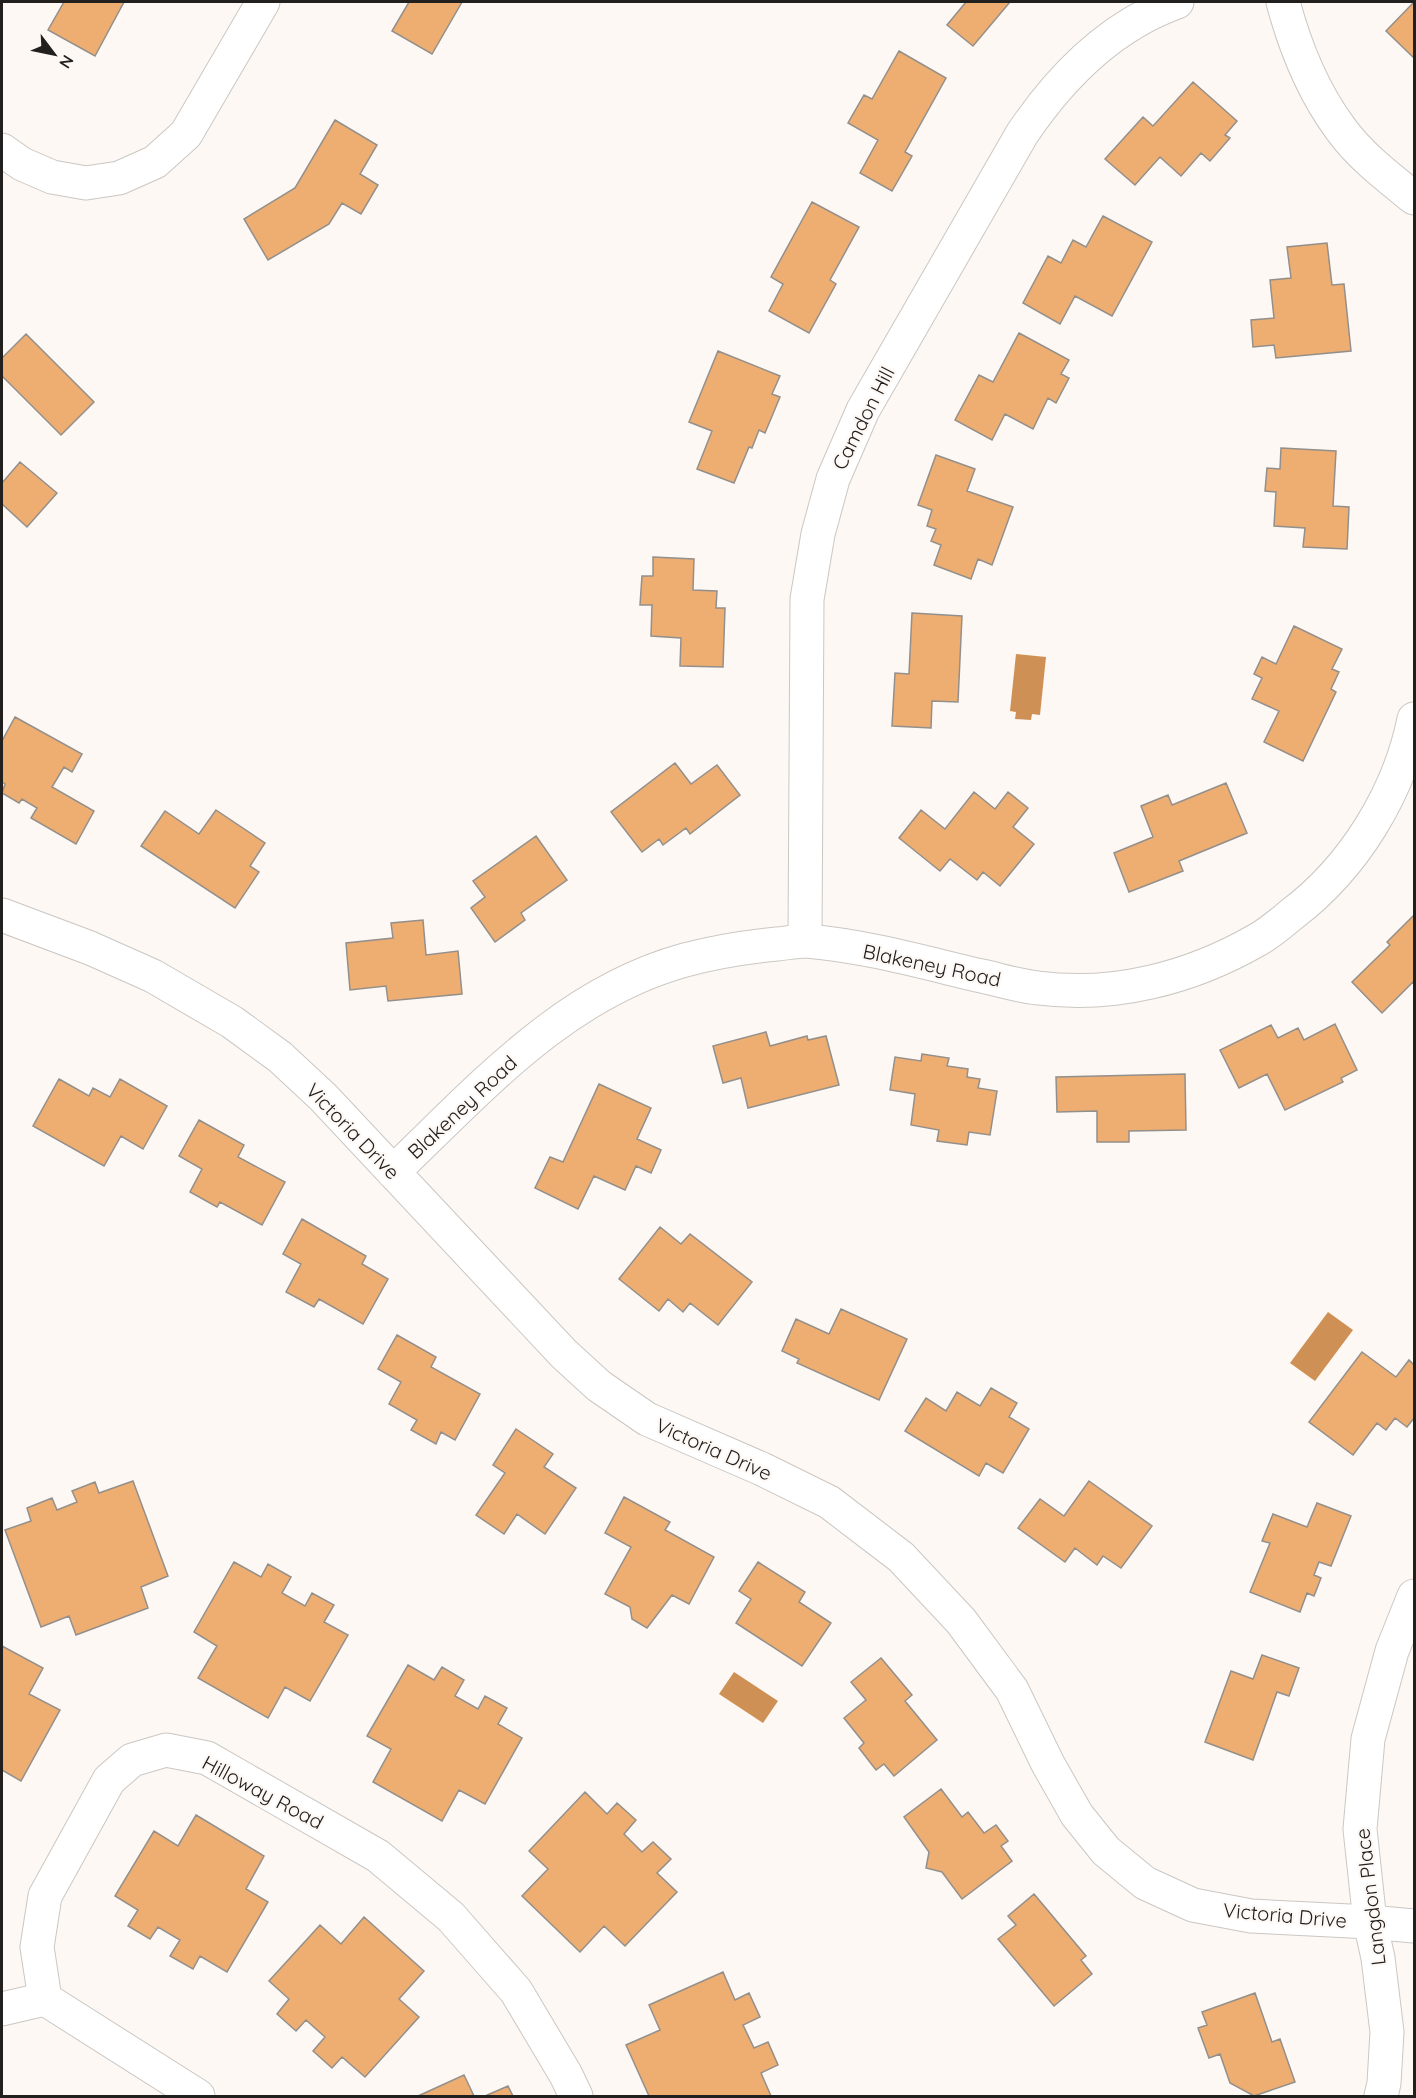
<svg xmlns="http://www.w3.org/2000/svg" width="1416" height="2098" viewBox="0 0 1416 2098" font-family="Quicksand,sans-serif">
	<rect width="100%" height="100%" fill="#fdf8f4"/>
	<path fill="#ce9054" d="M1016,654L1046,657L1040,715L1032,714L1031,720L1015,719L1016,712L1010,711Z
		M1328,1312L1353,1330L1315,1381L1290,1363Z
		M734,1672L778,1701L763,1723L719,1694Z"/>
	<path fill="#eeae71" stroke="#938f8b" stroke-width="1.5" d="M64,2H124L95,56L48,30Z
		M409,2H462L432,54L392,31Z
		M966,2H1010L973,46L947,25Z
		M1413,3L1414,4V58L1386,31Z
		M899,51L946,78L905,152L912,156L892,191L860,173L878,140L848,123L864,95L872,99Z
		M1193,82L1237,121L1225,135L1230,138L1210,161L1201,153L1181,176L1160,157L1135,185L1105,159L1143,117L1153,126Z
		M335,120L377,145L360,174L378,185L361,214L342,203L329,224L268,260L244,219L295,188Z
		M812,202L859,227L830,280L836,284L809,333L769,311L783,284L771,277Z
		M1103,216L1152,242L1112,316L1075,296L1060,324L1023,303L1048,256L1061,263L1073,240L1086,247Z
		M1327,243L1332,285L1344,284L1351,351L1276,358L1274,345L1253,347L1251,320L1274,318L1270,280L1291,278L1287,247Z
		M1019,333L1069,360L1061,374L1069,378L1056,403L1048,398L1033,429L1005,414L992,440L955,420L979,375L993,382Z
		M26,334L94,402L61,435L2,376V358Z
		M718,351L780,376L772,394L780,397L765,433L759,430L752,448L749,447L734,483L697,469L712,431L689,422Z
		M1281,448L1336,451L1333,506L1349,507L1347,549L1303,547L1305,528L1274,526L1276,492L1265,491L1267,468L1280,469Z
		M936,455L975,469L967,491L1013,507L992,565L978,559L971,579L934,565L941,545L931,541L936,529L927,526L932,510L918,505Z
		M20,462L57,493L27,527L2,504V483Z
		M653,557L694,559L693,590L717,591L716,608H725L723,667L680,666L681,638L651,636L652,605H640L642,576H653Z
		M912,613L962,616L958,702L932,701L931,728L892,726L895,673L909,674Z
		M1294,626L1342,649L1332,669L1339,672L1331,689L1336,692L1303,761L1264,742L1279,711L1252,699L1262,678L1254,674L1262,657L1276,664Z
		M15,717L82,754L72,772L64,767L52,787L94,811L76,844L31,818L37,808L22,799L19,803L2,793L5,784L2,782V741Z
		M675,763L691,784L717,765L740,795L690,834L686,828L663,845L659,839L642,852L611,812Z
		M1226,783L1247,833L1179,861L1183,871L1129,892L1114,853L1153,837L1141,806L1168,795L1172,805Z
		M974,792L995,809L1008,792L1028,808L1013,827L1034,844L1000,886L983,872L977,880L950,859L940,871L899,838L921,810L945,829Z
		M216,810L265,843L250,866L259,872L235,908L141,846L165,811L199,834Z
		M536,836L567,880L521,913L525,920L495,942L471,908L485,897L473,881Z
		M1414,915V983L1413,982L1382,1013L1352,982L1390,945L1387,942Z
		M423,920L426,955L458,951L462,994L388,1001L386,986L350,990L346,943L393,938L391,923Z
		M1335,1024L1357,1070L1341,1078L1343,1082L1285,1110L1267,1074L1239,1088L1220,1050L1271,1025L1278,1038L1298,1028L1304,1040Z
		M766,1032L770,1046L807,1036L808,1040L826,1036L839,1085L748,1108L741,1078L723,1083L713,1046Z
		M922,1054L949,1058L947,1066L968,1069L967,1077L980,1079L978,1088L997,1091L990,1135L969,1132L967,1145L937,1141L939,1130L911,1125L915,1094L890,1090L895,1057L921,1061Z
		M1185,1074L1186,1130L1129,1131V1142H1097V1111L1057,1112L1056,1077Z
		M59,1079L89,1096L93,1088L110,1097L120,1079L167,1106L143,1149L121,1136L104,1166L33,1126Z
		M599,1084L651,1108L637,1139L661,1150L651,1173L636,1166L625,1190L594,1176L578,1209L535,1188L550,1157L563,1162Z
		M199,1120L244,1145L238,1157L285,1182L262,1225L220,1202L217,1207L190,1192L202,1169L179,1156Z
		M302,1219L366,1256L362,1264L388,1279L363,1324L319,1299L314,1307L286,1292L301,1264L283,1254Z
		M660,1227L681,1244L690,1234L752,1282L718,1325L690,1303L683,1312L668,1299L659,1311L619,1279Z
		M841,1309L907,1339L879,1400L797,1363L799,1359L782,1351L796,1319L829,1334Z
		M397,1335L436,1357L431,1367L480,1394L455,1440L441,1432L436,1444L411,1430L417,1420L389,1404L401,1382L378,1369Z
		M1362,1352L1396,1377L1409,1360L1414,1365V1418L1407,1427L1395,1418L1386,1430L1377,1423L1353,1455L1309,1422Z
		M991,1388L1017,1403L1009,1417L1029,1429L1003,1473L986,1463L979,1476L905,1431L926,1398L946,1411L957,1392L980,1406Z
		M516,1429L553,1454L544,1467L576,1488L545,1534L517,1514L504,1534L476,1515L505,1473L493,1465Z
		M133,1481L168,1576L141,1587L148,1608L76,1635L69,1616L41,1627L5,1530L31,1521L27,1508L52,1498L57,1510L77,1502L72,1491L95,1482L99,1493Z
		M1089,1481L1152,1526L1121,1568L1103,1556L1097,1565L1075,1548L1065,1562L1018,1528L1040,1499L1064,1516Z
		M624,1497L670,1522L665,1530L714,1557L689,1604L672,1595L647,1628L632,1619L630,1607L605,1594L631,1547L605,1533Z
		M1317,1503L1351,1516L1331,1566L1319,1562L1314,1575L1321,1578L1314,1596L1307,1593L1300,1612L1250,1592L1270,1543L1262,1541L1273,1514L1307,1527Z
		M234,1562L261,1577L268,1564L291,1577L282,1593L305,1606L312,1593L334,1605L324,1622L348,1635L310,1701L285,1687L268,1718L198,1678L217,1646L194,1632Z
		M758,1562L805,1592L799,1602L831,1623L802,1666L736,1623L751,1599L739,1591Z
		M2,1646L43,1668L29,1694L60,1710L21,1781L2,1770Z
		M1262,1655L1299,1668L1289,1696L1277,1692L1253,1760L1205,1742L1231,1671L1253,1679Z
		M881,1658L912,1695L905,1701L937,1740L894,1776L884,1764L876,1770L859,1748L864,1743L844,1718L866,1700L851,1682Z
		M408,1665L434,1680L442,1667L464,1680L455,1696L478,1709L485,1696L507,1708L498,1724L522,1738L485,1804L459,1790L442,1821L373,1782L391,1749L367,1736Z
		M941,1789L962,1817L968,1812L984,1833L996,1825L1008,1841L1001,1846L1012,1861L962,1899L942,1872L926,1868L929,1852L904,1817Z
		M585,1792L607,1814L617,1803L636,1820L624,1834L642,1852L653,1842L671,1859L657,1873L677,1892L625,1946L604,1926L580,1952L522,1896L548,1869L529,1851Z
		M196,1815L264,1856L246,1889L268,1902L227,1972L200,1956L193,1969L170,1956L180,1940L158,1927L150,1939L128,1926L138,1910L115,1896L154,1831L178,1846Z
		M1034,1894L1086,1956L1081,1960L1092,1974L1054,2006L998,1939L1016,1925L1008,1916Z
		M364,1917L424,1971L399,1999L419,2017L365,2077L342,2057L332,2068L313,2051L325,2037L306,2020L296,2031L277,2014L289,1999L269,1981L320,1925L341,1944Z
		M723,1972L735,2000L749,1993L760,2017L743,2025L754,2048L768,2042L778,2065L761,2073L771,2096H649L626,2045L660,2030L649,2005Z
		M1255,1993L1272,2042L1280,2039L1295,2082L1254,2096L1230,2083L1220,2054L1209,2058L1198,2028L1207,2025L1202,2012Z
		M464,2075L474,2096H418Z
		M508,2086L513,2096H485Z"/>
	<g fill="none" stroke-linecap="round" stroke-linejoin="round">
		<g stroke="#cbc7c3" stroke-width="35">
			<path id="street" d="M1283,2C1295,47 1312,90 1340,128C1360,156 1388,177 1414,198
				M2,150L22,164L52,177L86,183L119,178L155,162L186,134L263,2
				M2,915L90,948L153,976L232,1022L280,1057L323,1097L564,1354L599,1386L647,1419L762,1469L829,1502L901,1557L961,1621L1012,1690L1048,1764L1077,1815L1106,1851L1145,1883L1193,1905L1251,1916L1370,1922L1414,1926
				M805,941L807,599L818,534L833,479L863,410L1022,134C1061,76 1110,26 1177,2
				M393,1172C481,1088 564,993 685,960C715,952 746,947 777,944C787,943 797,941 807,941C865,946 922,962 977,975C997,979 1018,986 1038,988C1114,998 1191,978 1257,940C1270,933 1281,923 1292,914C1353,868 1399,794 1414,719
				M2,2009L45,1999
				M198,2096L45,1999L37,1947L45,1896L109,1780L132,1760L166,1750L207,1758L378,1856L451,1917L516,1991L566,2075L576,2096
				M1381,2096L1384,2083L1387,2032L1378,1958L1370,1922L1360,1829L1368,1739L1392,1651L1414,1596"/>
		</g>
		<use href="#street" stroke="#fff" stroke-width="33"/>
	</g>
	<g text-anchor="middle" dominant-baseline="central" stroke-width="4.5" stroke-linejoin="round" paint-order="stroke">
		<g font-size="20" fill="#22201f" stroke="#fdf8f4">
			<text transform="translate(863 418) rotate(-63)">Camdon Hill</text>
			<text transform="translate(932 965) rotate(12)">Blakeney Road</text>
			<text transform="translate(462 1107) rotate(-43)">Blakeney Road</text>
			<text transform="translate(353 1131) rotate(46)">Victoria Drive</text>
			<text transform="translate(714 1449) rotate(24)">Victoria Drive</text>
			<text transform="translate(263 1792) rotate(28)">Hilloway Road</text>
			<text transform="translate(1370 1897) rotate(-97)">Langdon Place</text>
			<text transform="translate(1285 1915) rotate(5)">Victoria Drive</text>
		</g>
	</g>
	<rect width="1416" height="2098" fill="none" stroke="#22201f" stroke-width="6"/>
	<g transform="translate(54 54) rotate(122)" stroke="#fdf8f4" stroke-width="4.5" paint-order="stroke">
	<path d="M0-4.5L10 22L0 15L-10 22Z" fill="#22201f"/>
	<text y="-9" font-size="16" font-weight="bold" text-anchor="middle" fill="#22201f">N</text>
	</g>
</svg>
